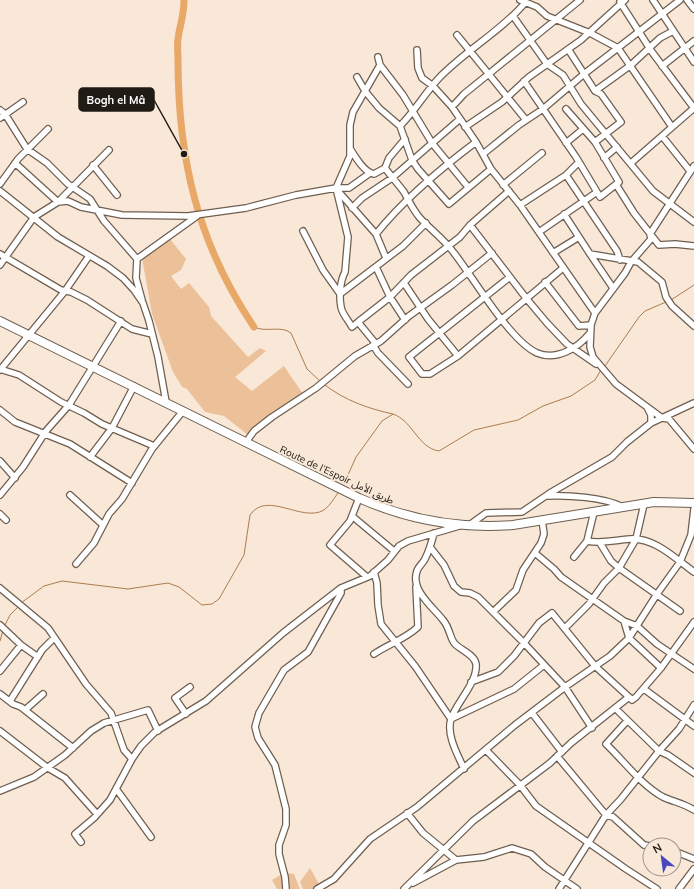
<svg xmlns="http://www.w3.org/2000/svg" width="694" height="889" viewBox="0 0 694 889" font-family="Mulish,'Noto Sans Arabic',sans-serif">
	<rect width="100%" height="100%" fill="#f9e7d7"/>
	<path fill="#ecc199" d="M170,239L186,259L181,270L171,276L181,289L189,283L209,307L211,316L248,357L260,348L266,351L235,377L252,391L284,366L303,394L257,426L248,435L224,416L205,412L187,389L182,387L173,372L152,314L142,258Z
		M310,868L320,886L314,889H303L300,882Z
		M286,873L294,874L300,889H289Z
		M282,874L285,889H277L272,880Z"/>
	<g fill="none" stroke-linecap="round" stroke-linejoin="round">
		<path stroke="#ac7e4f" stroke-width="1" d="M671,300L694,285
			M254,327C265,333 281,325 291,333L307,369L321,382
			M605,366L639,317L645,311L666,302
			M325,385C344,400 369,409 393,414
			M344,484L356,457L382,421L393,414C413,421 418,448 439,451L474,430L518,420L543,406L571,396L595,380L601,370
			M21,603L44,586L62,581L128,589L168,583L179,587L202,605L212,604L219,599L244,555L250,515C267,490 302,523 324,510C330,506 334,498 338,493
			M5,625L10,615L18,607
			M0,641L3,630"/>
		<path stroke="#e8a867" stroke-width="7" d="M184,0C184,16 180,24 178,39C177,45 178,53 178,60C178,160 198,244 254,327"/>
		<g stroke="#6e5f51" stroke-width="8">
			<path id="minor" d="M520,0L537,7L547,16L590,33L618,48L672,127
				M653,0L694,62
				M687,0L694,9
				M620,2L652,52L694,108
				M513,16L547,64L563,75L581,104L653,191L694,222
				M457,35L526,120
				M568,49L595,91L601,94L621,122L595,142
				M417,50L418,68L422,78L433,86L452,107L476,142L491,169L520,205L595,313
				M380,65L403,95L432,143L468,187
				M662,66L694,41
				M357,77L365,91L379,108L400,126L412,160L418,169L449,204L491,169
				M524,81L576,157L600,197L619,182L595,142L566,109
				M595,91L631,65L660,38L673,31
				M452,107L464,94L580,0
				M0,110L5,114L27,149L47,163L68,184L90,199L104,221L137,259
				M0,118L23,102
				M400,126C415,111 425,93 439,78C466,50 500,32 525,3
				M465,127L502,102L529,77L581,40L625,0
				M662,136L690,171
				M566,143L583,129
				M351,150C356,158 364,172 374,174L385,168L389,158L405,139
				M483,154L519,125L543,109L584,74L680,0
				M604,158L617,147
				M15,163L58,202L109,150
				M631,163L694,108
				M93,165L117,195
				M694,166L650,234L651,239L631,262L625,273L595,313L591,325L590,347L593,357L616,384L662,418L669,419L694,449
				M385,168C391,176 398,184 404,192C409,201 413,210 420,218C431,230 444,239 454,253C473,277 510,341 537,353C557,361 578,348 590,333
				M566,175L617,251L620,260
				M0,184L18,159L48,129
				M503,185L542,153
				M617,186L634,213L659,245L675,244L694,246
				M0,191L58,237L107,266L123,278L134,290L143,303L149,321L158,357L166,402
				M338,191L376,234L386,258
				M520,205L566,175L579,162
				M352,208L362,198L392,178L460,119
				M564,214L590,254L638,262L662,282L666,297L672,306L694,326
				M470,225L526,298L547,323L567,344L596,364
				M303,231L323,270L340,294L403,246L426,223
				M539,232L597,192
				M376,234C404,199 440,169 476,142
				M553,253L579,237
				M0,254L61,290L71,292L87,300L132,329L152,334
				M590,254L613,288
				M0,265L34,217L58,202L68,201L81,207L122,215L188,216L246,208L296,195L336,188H349L370,173
				M376,267L390,297L405,320
				M510,277L409,357L422,374H430L458,356L563,268
				M545,282L579,326L591,325
				M404,283L428,319L458,356
				M142,300L136,278L137,259L197,216
				M358,322L390,297L411,275L460,237L470,225L509,191
				M376,344L358,322L352,327C349,321 342,314 341,307C339,297 340,281 345,272L348,237L336,188L350,156V125L353,112L380,65L378,57
				M373,345L378,353L408,384
				M0,369L19,375L61,402L84,413L102,424L154,446
				M0,370L65,291L89,256
				M647,407L651,415V423
				M0,410L15,422L70,444L132,483
				M246,442L254,431L272,417L316,388L355,356L381,341L409,316L452,285L492,253
				M90,457L112,428L134,386
				M0,461L15,478
				M0,495L23,467L46,431L69,405L121,321
				M70,495L103,525
				M546,496C567,495 604,497 623,507
				M359,498L350,521L330,545L367,577
				M0,514L6,520
				M352,516L394,551
				M468,526L486,513L522,512L550,493L612,457L627,442L651,423L694,403
				M434,533C432,541 429,551 425,559C423,563 418,567 417,571C410,590 433,607 443,620C450,628 450,639 455,644C461,650 475,655 476,664C478,682 456,703 451,719C446,735 458,755 464,769
				M587,541C602,544 615,540 630,539C654,537 676,559 694,572
				M600,543L611,561L619,568L680,611
				M430,547L444,565L454,586L461,592L470,593L478,597L524,643L565,687L592,728
				M535,553L554,569L561,577L624,621L637,626L657,644L694,669
				M574,557L587,541L594,512
				M76,564L94,543L109,514L122,499L152,449L183,411
				M374,572L377,583L378,605L381,624L415,666L451,719L514,689L544,665
				M0,588L48,628L86,684L111,713L124,750L132,759
				M493,612L516,590L523,570L541,543L544,534L542,520
				M624,621L629,638L661,668
				M0,625L21,645L38,657
				M565,628L589,604L604,583L619,568L636,539L644,504
				M374,654C389,644 405,639 418,627L416,587
				M0,671L21,645
				M471,682L498,672L514,656L539,623L552,613L595,666L629,697
				M644,689L694,726
				M0,694L13,704L21,707L73,748
				M10,701L42,650L54,638
				M616,709L659,751L668,755L694,773
				M25,710L43,694
				M532,713L562,752
				M186,714L175,698L190,687
				M627,721L606,744C624,761 641,785 663,797C674,802 683,803 694,810
				M0,731L48,768L65,778L97,814
				M486,750L520,785L536,806L626,869L657,889
				M557,756L606,815L613,817L644,845L650,846
				M117,790L151,837
				M0,791L34,777L65,755L91,731L104,723L148,710L158,731
				M407,813L423,833L456,860L484,857L512,848L531,854L545,867L577,889
				M81,842L75,834L94,818L110,800L132,759L141,746L155,732L206,701L283,633L341,588L370,576L388,560L399,546L408,541L459,526
				M674,851L694,859
				M413,883L456,860
				M286,889L285,877L279,854V845L286,825V809L275,765L258,738L255,727L259,713L284,670L308,652L341,593V588
				M317,889L334,879L370,839L417,807L515,725L565,687L610,656L629,638L657,594L680,562L691,535L694,509
				M404,889L473,821L550,763L571,743L629,697L632,700L636,697L661,668L694,622
				M559,889L606,815L621,799L659,751L679,729L694,705
				M679,889L694,869"/>
		</g>
		<g stroke="#6e5f51" stroke-width="10">
			<path id="highway" d="M0,321L359,498C408,520 459,529 513,525L654,502L694,503"/>
		</g>
		<use href="#minor" stroke="#fff" stroke-width="5.5"/>
		<use href="#highway" stroke="#fff" stroke-width="8"/>
	</g>
	<g text-anchor="middle" dominant-baseline="central" stroke-width="4" stroke-linejoin="round" paint-order="stroke">
		<g font-size="10" fill="#211b16" stroke="#f9e7d7">
			<text transform="translate(337 475) rotate(25)">Route de l’Espoir طريق الأمل</text>
		</g>
	</g>
	<path fill="none" stroke="#211b16" stroke-width="1.5" d="M184 154L154 100"/>
	<circle fill="#211b16" stroke="#f9e7d7" stroke-width="1.5" cx="184" cy="154" r="4"/>
	<rect fill="#211b16" stroke="#211b16" stroke-width="1.5" x="79" y="88" width="75" height="23" rx="4"/>
	<g font-size="11" text-anchor="middle" font-weight="bold" fill="#fff">
		<text x="116" y="104">Bogh el Mâ</text>
	</g>
	<g transform="translate(662 857) rotate(331)"><circle r="19" fill="#f9e7d7" stroke="#a3958a"/>
	<path d="M0-3L7 15L0 10L-7 15Z" fill="#4a47bd"/>
	<text y="-6" font-size="11" font-weight="bold" text-anchor="middle" fill="#211b16">N</text>
	</g>
</svg>
